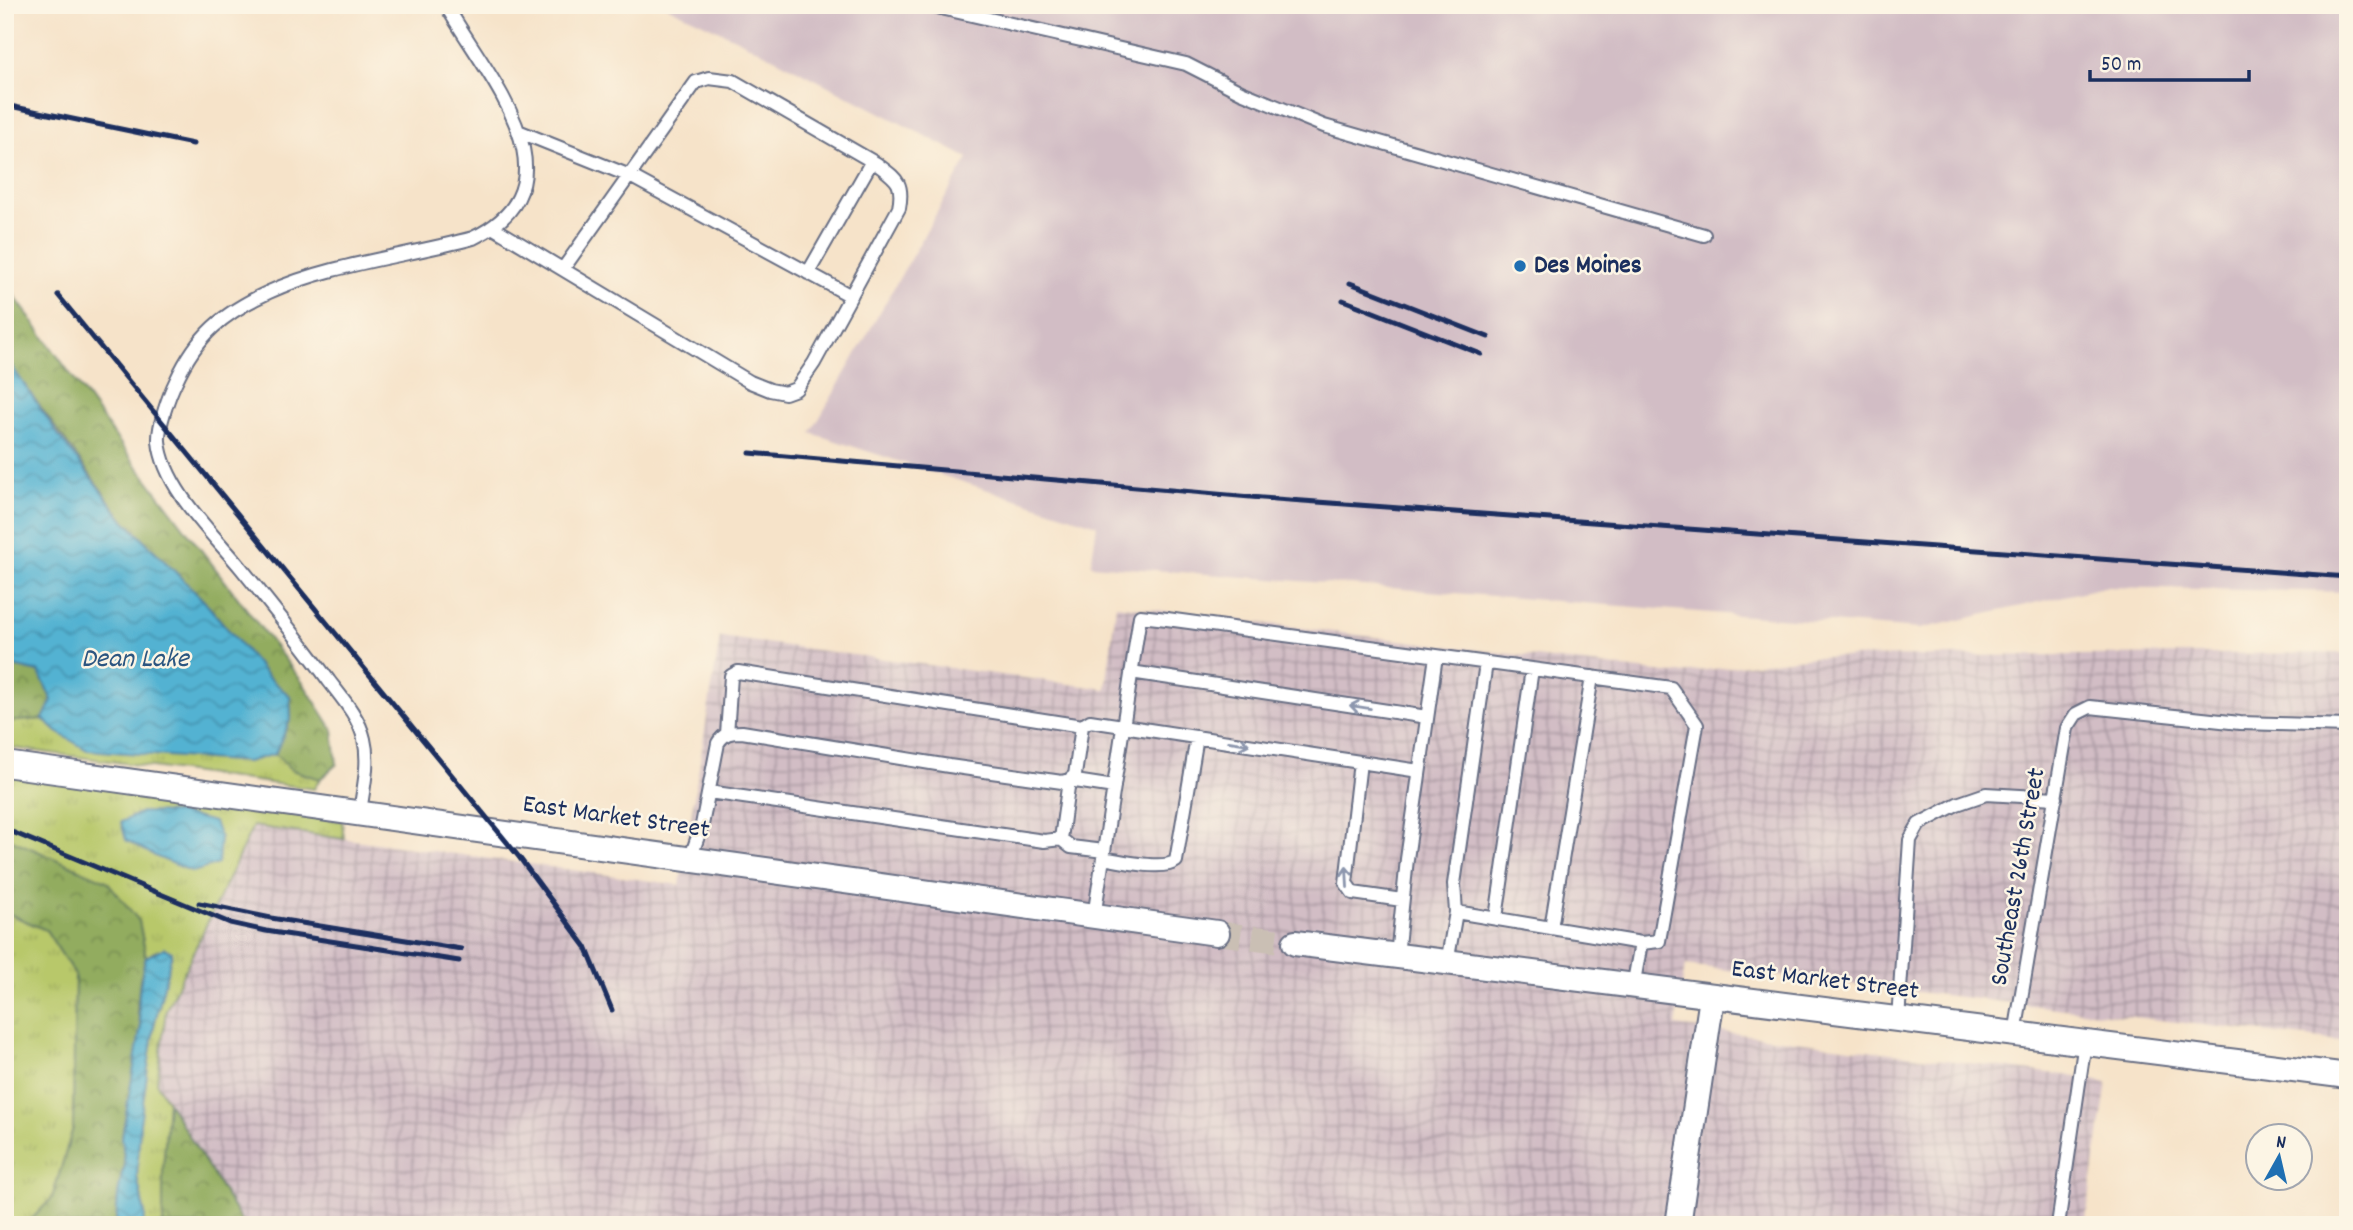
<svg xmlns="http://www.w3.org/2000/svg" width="2353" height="1230" viewBox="0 0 2353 1230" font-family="Dekko,sans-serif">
	<defs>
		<pattern id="industrial-grid" width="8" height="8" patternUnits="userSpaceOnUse" patternTransform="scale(1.75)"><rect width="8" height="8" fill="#d2bdc5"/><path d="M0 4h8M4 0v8" fill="none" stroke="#aa9aa3"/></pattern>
		<pattern id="grass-tufts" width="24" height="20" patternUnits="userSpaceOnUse" patternTransform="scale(1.75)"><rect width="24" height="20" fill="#b8c86a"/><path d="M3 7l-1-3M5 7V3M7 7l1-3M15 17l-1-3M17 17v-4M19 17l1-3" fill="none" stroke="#9eac5e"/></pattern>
		<pattern id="forest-crowns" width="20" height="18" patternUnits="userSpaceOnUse" patternTransform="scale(1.75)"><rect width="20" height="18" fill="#92ac5e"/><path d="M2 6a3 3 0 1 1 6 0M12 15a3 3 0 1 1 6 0" fill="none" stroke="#768c51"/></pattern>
		<pattern id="water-waves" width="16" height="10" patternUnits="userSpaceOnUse" patternTransform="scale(1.75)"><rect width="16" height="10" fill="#53b2d2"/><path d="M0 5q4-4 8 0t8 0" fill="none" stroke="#4491ae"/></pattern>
	</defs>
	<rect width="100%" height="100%" fill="#fcf5e5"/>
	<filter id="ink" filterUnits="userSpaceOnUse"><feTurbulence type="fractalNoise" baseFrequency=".0143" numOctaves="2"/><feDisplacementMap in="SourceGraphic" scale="14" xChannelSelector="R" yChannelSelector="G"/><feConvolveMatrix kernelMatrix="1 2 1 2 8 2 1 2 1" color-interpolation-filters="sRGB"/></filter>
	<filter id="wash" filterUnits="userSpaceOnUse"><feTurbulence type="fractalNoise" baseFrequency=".00686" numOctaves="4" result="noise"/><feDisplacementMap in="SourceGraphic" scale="28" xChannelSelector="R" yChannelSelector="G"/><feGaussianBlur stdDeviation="1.57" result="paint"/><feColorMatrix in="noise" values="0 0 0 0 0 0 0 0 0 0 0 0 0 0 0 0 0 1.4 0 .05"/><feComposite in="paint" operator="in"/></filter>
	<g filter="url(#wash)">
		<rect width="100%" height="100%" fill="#f6e3c9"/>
		<path fill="url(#industrial-grid)" d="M1116,605L1673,674L1813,657L2348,653V1042L1685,965L1676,1026L2080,1077L2107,1083L2085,1225H244L157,1084L166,1011L253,826L680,885L720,637L1106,689Z"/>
		<path fill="#d2bdc5" d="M664,5H2348V592L2104,587L1920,629L1091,565L1097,525L811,433L968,158L739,40Z"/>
		<path fill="url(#grass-tufts)" stroke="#6a7c64" stroke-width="2" d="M43,719L57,732L247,762L275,754L292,770L320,779L314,789L5,747V722Z
			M5,772L342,821L344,839L253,826L166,1010L157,1084L168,1102L163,1170V1225H144L145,1214L137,1177L140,1123L154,1026L172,952L157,950L146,957L139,921L5,837Z
			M5,912L46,930L75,975L73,1128L52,1199L26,1225H5Z"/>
		<path fill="url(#forest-crowns)" stroke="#566e5e" stroke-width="2" d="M5,283L130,457L303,683L333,730L337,764L320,779L292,770L275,754L291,718L290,696L269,678L204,601L122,518L12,368L5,356Z
			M5,664L39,672L52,701L43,719L5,722Z
			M5,837L107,881L139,921L146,957L140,979L137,1010L141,1026L122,1137L125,1166L122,1173L118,1195L116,1225H26L52,1198L73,1128L75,975L46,930L5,912Z
			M168,1102L244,1225H163V1170Z"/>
		<path fill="url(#water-waves)" stroke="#377098" stroke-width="2" d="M5,356L59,436L122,518L204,601L269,678L290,696L291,718L275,754L247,762L87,750L57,732L43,719L52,700L39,672L5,664Z
			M141,812L179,813L214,822L220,838L218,864L193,872L157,857L126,840L121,822Z
			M164,948L172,952L154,1026L140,1123L137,1177L145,1214L144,1225H116L118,1195L122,1173L125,1166L122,1137L141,1026C136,1002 140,980 146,957Z"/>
	</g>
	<g filter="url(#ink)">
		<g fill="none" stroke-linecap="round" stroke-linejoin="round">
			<path stroke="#cabfb4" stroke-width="24" stroke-dasharray="24 12" stroke-linecap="butt" d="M1217,933L1295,943"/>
			<g stroke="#686e83" stroke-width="16">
				<path id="service" d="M928,5L1186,64L1241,92L1324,126L1704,235
					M518,131L630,176L851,296
					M494,228L750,382L770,390L785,393L796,389L814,363L899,208C904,182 896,179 877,164L733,81L709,78L696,82L563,269
					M808,273L872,161
					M1131,672L1427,717
					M727,734L731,676L738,672L1082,726
					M1360,762L1346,883L1353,893L1402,900
					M709,792L1044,841L1061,839
					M360,812C363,789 370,763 364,739C359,717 342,698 329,681C301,642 271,605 241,568C213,534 163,487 159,441C158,426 169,395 176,381C197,335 223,313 269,292C330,264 408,256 473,238C586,183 486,76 446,5
					M1104,851L1071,847L1061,839L1069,780L1114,787
					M1103,858C1120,861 1163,871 1176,861L1197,737
					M690,859L702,825L718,743C724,733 730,732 742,732L949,766L1062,782L1069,780L1075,775L1082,726L1090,721L1419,771
					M1456,912L1641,943
					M1094,917L1140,616L1167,619L1671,688L1697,725L1659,941L1641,943L1633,987
					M1496,918L1532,669
					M1551,928L1592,677
					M1397,956L1407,859L1436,656
					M1447,963L1456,912L1454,884L1486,663
					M1898,1020L1910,840L1919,824L1957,804L1986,794L2056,798
					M2015,1034L2067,728L2076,714L2090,707L2240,723L2348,726
					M2058,1225L2085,1042"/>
			</g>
			<g stroke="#686e83" stroke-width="28">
				<path id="minor" d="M5,764L1217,933
					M1295,943L2348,1076
					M1678,1225L1712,997"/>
			</g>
			<use href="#service" stroke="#fff" stroke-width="12"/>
			<use href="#minor" stroke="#fff" stroke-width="24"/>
			<path stroke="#1b2f5e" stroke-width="5" d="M5,105L193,144
				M1350,283L1488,337
				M58,295L519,857L586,947L612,1010
				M1343,300L1481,354
				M750,453L1262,498L2348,577
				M5,829L230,923L266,931L459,961
				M199,903L271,918L461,949"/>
		</g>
		<defs><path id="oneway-shaft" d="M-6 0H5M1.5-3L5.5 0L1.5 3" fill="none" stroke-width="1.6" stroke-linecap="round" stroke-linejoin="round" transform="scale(1.75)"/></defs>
		<g stroke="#8d97ae">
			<use href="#oneway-shaft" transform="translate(1360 707) rotate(-171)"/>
			<use href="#oneway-shaft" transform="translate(1239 743) rotate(9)"/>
			<use href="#oneway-shaft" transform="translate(1347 877) rotate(-93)"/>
		</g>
	</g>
	<circle fill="#1f6fb2" stroke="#fcf5e5" stroke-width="2.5" cx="1520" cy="266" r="7"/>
	<g text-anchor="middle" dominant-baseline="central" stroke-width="5" stroke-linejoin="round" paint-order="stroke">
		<g font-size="26" font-weight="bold" fill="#1b2f5e" stroke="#fcf5e5" text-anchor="start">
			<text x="1534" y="266">Des Moines</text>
		</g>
		<g font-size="26" fill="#1b2f5e" stroke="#fcf5e5">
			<text transform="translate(616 818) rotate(8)">East Market Street</text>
			<text transform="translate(2019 877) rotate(-80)">Southeast 26th Street</text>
			<text transform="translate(1825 981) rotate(7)">East Market Street</text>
		</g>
		<g font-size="28" font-style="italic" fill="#2c5681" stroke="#fcf5e5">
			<text x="135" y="661">Dean Lake</text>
		</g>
	</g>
	<rect width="2353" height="1230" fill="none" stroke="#fcf5e5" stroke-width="28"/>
	<g transform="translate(2279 1157) rotate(8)"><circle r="33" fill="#fcf5e5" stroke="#a2a6af" stroke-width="2"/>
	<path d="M0-5L12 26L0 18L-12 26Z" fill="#1f6fb2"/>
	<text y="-10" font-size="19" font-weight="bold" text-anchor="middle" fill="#1b2f5e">N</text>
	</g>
	<path d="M2090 70v10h159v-10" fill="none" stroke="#1b2f5e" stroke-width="3.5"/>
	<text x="2101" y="70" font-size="21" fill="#1b2f5e" stroke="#fcf5e5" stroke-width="5" paint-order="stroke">50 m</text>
</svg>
